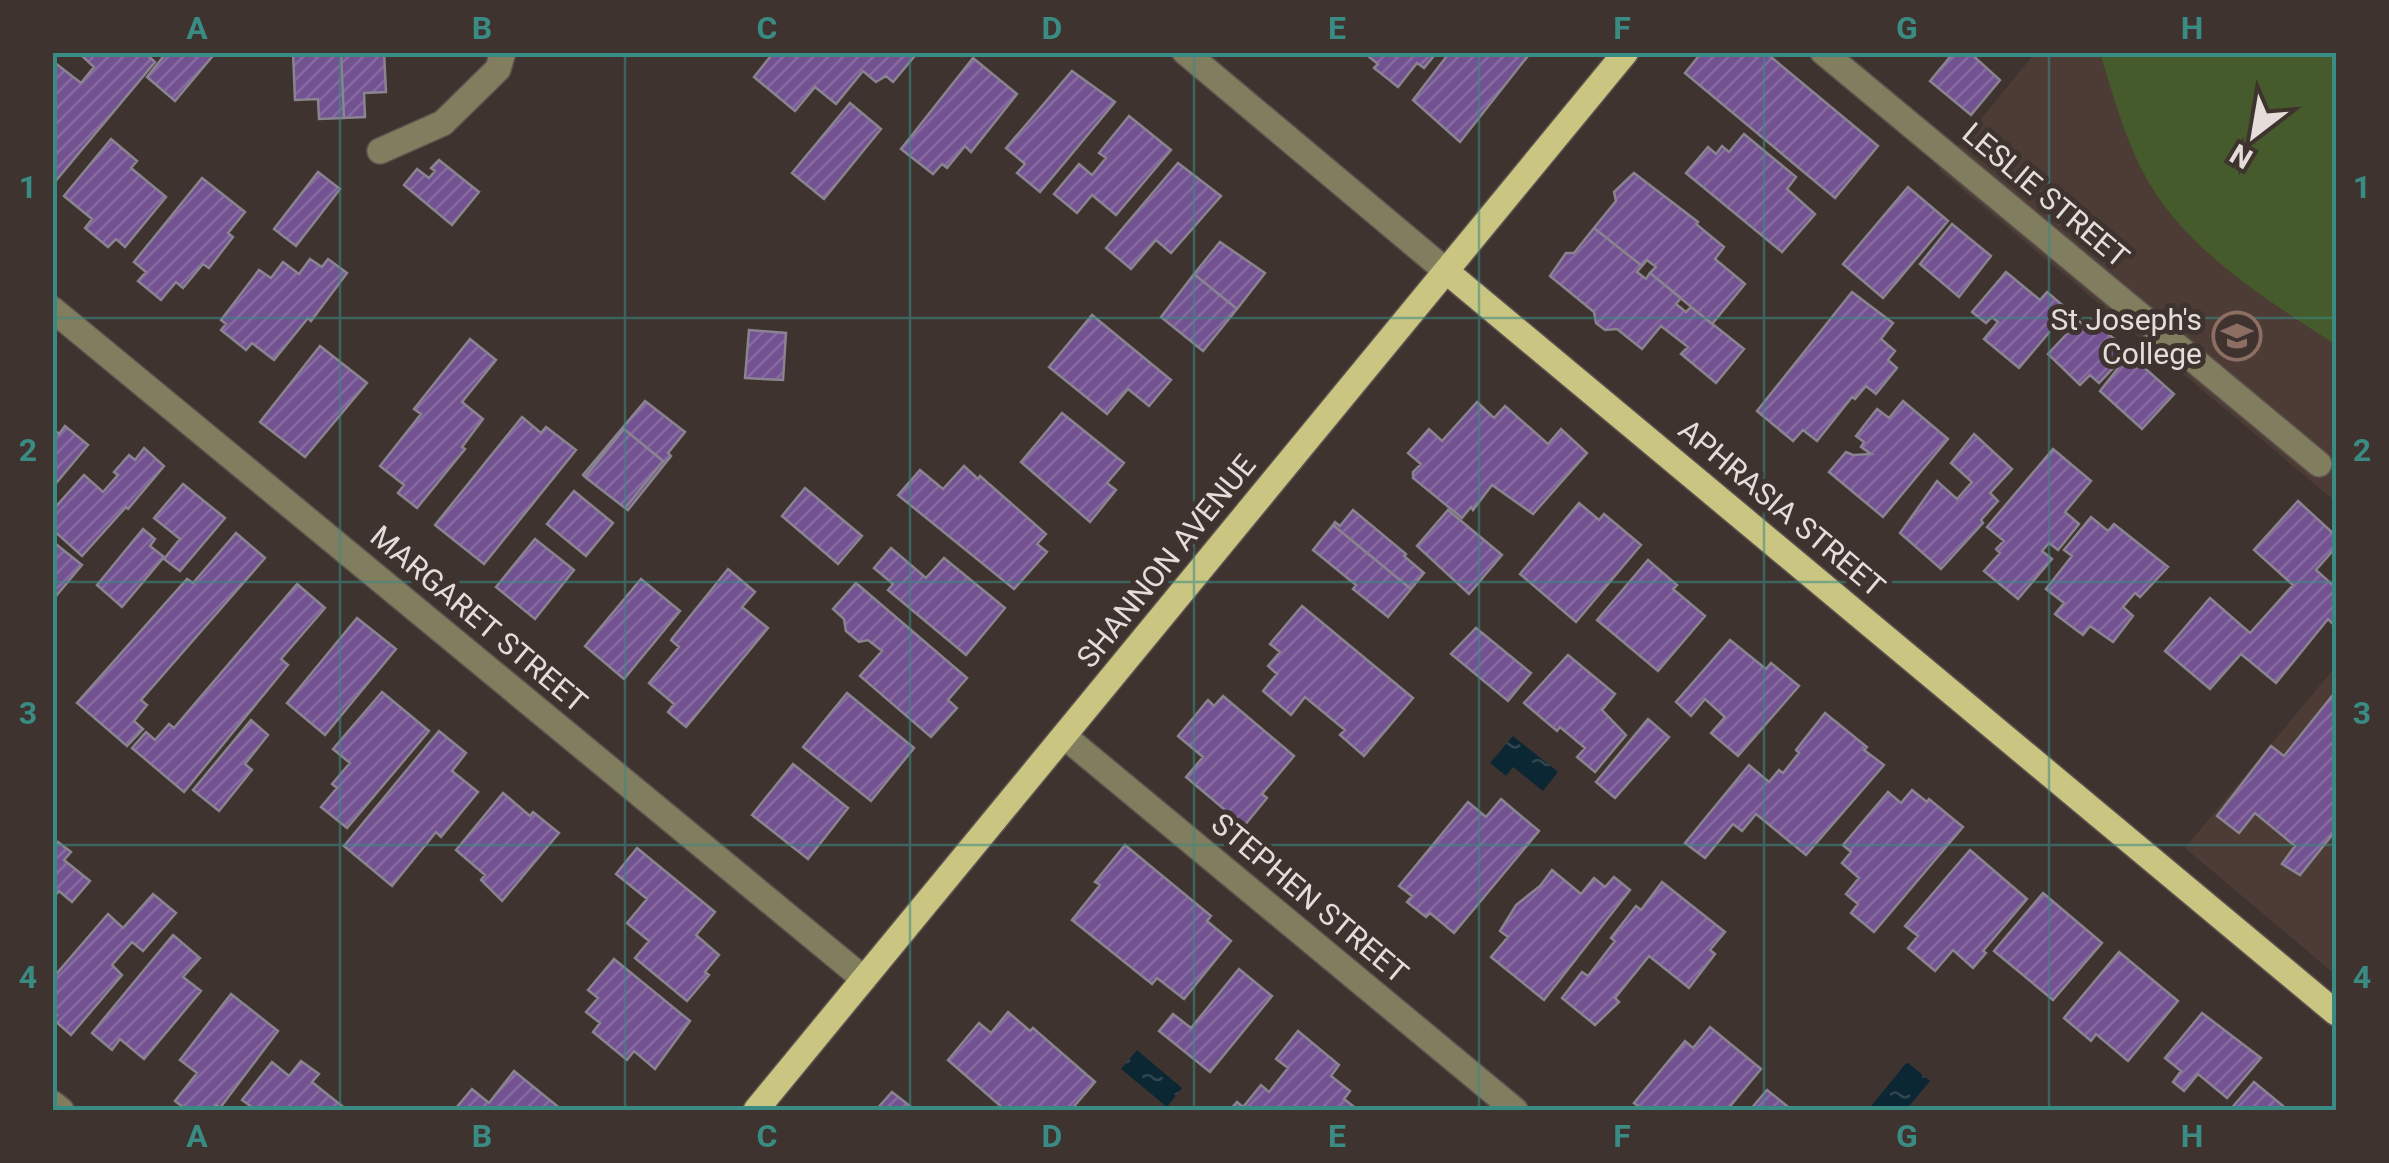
<svg xmlns="http://www.w3.org/2000/svg" width="2389" height="1163" viewBox="0 0 2389 1163" font-family="Roboto,sans-serif">
	<defs>
		<pattern id="water-ripples" width="26" height="14" patternUnits="userSpaceOnUse" patternTransform="scale(2.5)"><rect width="26" height="14" fill="#0c2734"/><path d="M2 4q2-2 4 0t4 0M15 11q2-2 4 0t4 0" fill="none" stroke="#2f4651"/></pattern>
		<pattern id="building-hatch" width="6" height="6" patternUnits="userSpaceOnUse" patternTransform="scale(2.5)"><rect width="6" height="6" fill="#725291"/><path d="M-1 1l2-2M0 6l6-6M5 7l2-2" fill="none" stroke="#866aa0"/></pattern>
	</defs>
	<rect width="100%" height="100%" fill="#3e332f"/>
	<path fill="#4d3c35" d="M2035,53H2336V502L1939,170Z
		M2336,666V975L2185,848Z"/>
	<path fill="#455b2b" d="M2100,53H2336V345C2265,298 2182,249 2142,170C2123,133 2112,91 2100,53Z"/>
	<path fill="url(#water-ripples)" d="M1513,736L1558,772L1543,791L1513,767L1506,776L1490,763Z
		M1137,1050L1182,1088L1167,1107L1121,1069Z
		M1907,1062L1930,1081L1906,1110H1868Z"/>
	<path fill="url(#building-hatch)" stroke="#89848f" stroke-width="2.5" d="M78,52H144L155,62L53,184L52,66L55,63L81,83L94,67Z
		M167,52H216L175,101L147,77Z
		M293,52H341L344,118L319,119L318,99L295,100Z
		M341,52H384L386,92L364,93L365,117L344,118Z
		M774,52H918L893,82L886,76L876,82L863,71L836,104L815,87L795,111L754,77Z
		M1363,52H1437L1424,68L1417,63L1398,87L1374,68L1378,64Z
		M1450,52H1531L1460,142L1413,100Z
		M1702,52H1765L1878,146L1835,198L1685,73Z
		M1954,52H1969L2000,80L1971,115L1930,81Z
		M973,58L1017,94L971,152L965,146L947,168L942,164L933,174L901,149Z
		M1072,71L1115,102L1040,192L1017,173L1025,164L1006,148Z
		M850,103L881,129L824,199L792,173Z
		M1129,116L1171,150L1116,215L1092,195L1077,213L1054,194L1079,164L1092,175L1106,158L1099,153Z
		M1744,134L1796,177L1787,189L1815,214L1782,252L1686,173L1708,147L1716,154L1722,146L1729,152Z
		M111,139L137,161L131,168L166,197L125,247L116,239L108,247L85,228L92,219L64,196Z
		M439,160L479,192L452,225L404,185L417,169L429,178L435,171L431,168Z
		M1178,163L1221,196L1171,253L1156,240L1131,269L1106,248Z
		M318,172L340,189L296,246L274,229Z
		M1634,173L1698,222L1696,224L1724,247L1715,259L1745,284L1712,324L1650,273L1656,267L1647,260L1642,266L1594,228L1616,201L1614,192Z
		M202,178L245,212L228,233L233,237L209,268L203,264L183,288L176,282L161,300L138,281L146,272L134,262Z
		M1908,187L1948,221L1883,298L1843,264Z
		M1952,224L1991,256L1959,297L1920,264Z
		M1594,228L1642,266L1637,272L1646,279L1650,273L1681,298L1676,304L1686,312L1691,307L1744,349L1716,383L1681,354L1688,347L1661,326L1642,349L1617,329L1605,330L1596,323L1594,312L1550,276L1566,253H1574Z
		M1220,242L1265,273L1237,309L1194,274Z
		M310,259L322,267L328,259L347,273L311,321L308,318L274,360L252,343L246,350L221,330L226,324L221,320L259,270L271,278L283,262L299,274Z
		M2006,272L2040,300L2047,292L2068,310L2019,368L1984,339L1998,322L1992,317L1986,323L1972,312Z
		M1194,274L1237,309L1203,351L1161,317Z
		M1852,292L1893,323L1881,339L1895,351L1888,360L1897,368L1876,394L1866,386L1855,399L1852,397L1817,441L1803,430L1793,441L1757,411Z
		M1092,315L1171,380L1149,406L1128,389L1107,414L1049,367Z
		M2091,320L2129,351L2099,383L2090,375L2080,385L2048,354L2079,321L2085,327Z
		M749,330L786,333L783,380L745,378Z
		M470,339L496,360L462,402L483,419L462,447L465,449L417,508L398,493L404,485L380,466L421,414L414,409Z
		M320,346L367,383L305,457L260,422Z
		M2129,354L2174,394L2142,429L2100,391Z
		M645,401L685,432L668,453L671,456L628,510L625,508L663,461L624,429L585,477L583,475Z
		M1903,401L1948,439L1883,517L1829,472L1846,452L1853,455L1871,454L1861,447L1864,442L1856,436L1877,409L1889,418Z
		M1477,402L1494,418L1505,406L1548,444L1561,429L1587,453L1533,514L1492,485L1473,510L1471,507L1462,518L1413,478V472L1421,464L1408,453L1429,429L1442,441Z
		M1062,413L1124,463L1107,483L1116,490L1090,522L1021,462Z
		M522,417L541,433L546,427L576,450L484,564L435,525Z
		M65,426L88,445L52,488V428L59,434Z
		M624,429L663,461L625,508L585,477Z
		M1974,434L2012,469L1990,493L1998,501L1981,520L1983,523L1941,569L1900,533L1937,481L1957,499L1972,482L1951,463Z
		M144,448L164,466L128,509L126,507L82,556L52,529V511L84,475L103,492L118,475L114,472L129,455L135,460Z
		M2053,449L2091,481L2065,512L2079,524L2058,550L2049,543L2042,551L2052,559L2018,599L1984,571L2000,553L1996,549L2004,541L1987,527Z
		M964,466L978,479L980,476L1046,534L1037,544L1047,552L1014,589L898,495L920,470L943,489Z
		M183,484L225,518L180,571L164,559L180,539L154,518Z
		M805,488L862,536L838,564L782,516Z
		M574,491L613,523L586,556L547,524Z
		M2298,501L2336,536V547L2316,570L2336,588V627L2328,619L2276,683L2241,654L2210,689L2165,651L2210,598L2250,633L2293,585L2254,550Z
		M1579,503L1599,520L1604,514L1641,545L1576,622L1520,574Z
		M1353,510L1406,554L1404,556L1424,573L1411,589L1333,525L1335,522L1340,526Z
		M1448,510L1502,555L1469,594L1417,546Z
		M2091,517L2108,531L2114,524L2168,567L2140,597L2135,593L2123,607L2133,616L2113,642L2090,626L2083,635L2055,614L2064,603L2046,589L2072,556L2064,550Z
		M1333,525L1411,589L1388,617L1353,589L1356,585L1313,550Z
		M143,529L155,539L150,546L164,557L122,607L97,585Z
		M236,533L265,558L141,700L147,705L134,721L143,729L127,746L77,703L187,579L193,583Z
		M535,539L574,570L535,619L496,587Z
		M52,541L82,565L56,596L52,593Z
		M891,548L926,578L944,558L1005,608L966,655L888,590L893,584L874,568Z
		M1648,560L1677,585L1673,589L1705,616L1658,671L1597,620Z
		M728,569L755,592L742,607L768,628L686,727L668,712L674,704L649,683L679,647L671,640Z
		M641,579L680,611L624,679L585,646Z
		M856,583L967,678L948,700L957,708L931,737L860,676L882,651L868,640L859,642L846,631L844,619L833,609Z
		M297,584L325,608L281,659L288,665L184,792L132,748L146,732L155,740L169,724L174,728Z
		M1302,606L1413,698L1364,756L1340,735L1345,730L1305,697L1291,715L1263,691L1277,674L1268,666L1280,652L1270,644Z
		M357,618L396,649L325,735L287,703Z
		M1476,628L1531,673L1508,701L1451,654Z
		M1730,640L1766,669L1771,663L1799,686L1738,756L1711,733L1725,717L1705,699L1691,716L1676,702Z
		M1568,655L1615,694L1602,710L1626,735L1595,772L1577,757L1585,748L1560,727L1557,731L1524,703Z
		M2336,691V830L2300,875L2282,864L2295,846L2255,813L2239,833L2217,816L2271,746L2284,756Z
		M382,692L429,731L347,828L321,807L337,788L332,784L350,763L333,749Z
		M847,693L914,748L871,801L803,747Z
		M1223,696L1294,756L1262,794L1267,798L1244,826L1186,777L1203,757L1178,736L1208,700L1214,706Z
		M1825,713L1867,747L1864,750L1884,765L1806,855L1756,814L1742,831L1733,824L1705,858L1685,843L1749,765L1769,782L1779,770L1783,773L1799,753L1796,750Z
		M1648,719L1669,737L1615,798L1596,782Z
		M251,720L268,735L245,764L252,770L219,811L193,790Z
		M439,731L466,753L452,771L478,792L441,837L436,832L392,886L344,846Z
		M793,764L848,808L808,859L752,815Z
		M1912,790L1927,802L1929,799L1963,827L1874,932L1851,913L1858,904L1846,894L1859,878L1842,863L1851,852L1843,845L1888,792L1901,803Z
		M503,793L530,816L533,812L559,833L502,901L481,880L485,875L456,850Z
		M1501,799L1539,831L1454,933L1430,913L1426,917L1407,902L1412,896L1399,886L1468,802L1486,817Z
		M58,842L71,852L64,860L90,881L72,902L59,891L52,899V848Z
		M1125,845L1211,916L1207,921L1231,941L1184,999L1157,978L1152,984L1072,920L1100,885L1095,882Z
		M637,848L715,912L696,935L719,955L705,972L709,975L687,1001L635,958L649,941L627,923L647,899L616,874Z
		M1970,850L2027,899L1983,951L1986,953L1973,968L1953,950L1935,971L1908,948L1918,936L1905,926Z
		M1552,870L1581,894L1594,878L1605,887L1614,877L1630,890L1544,1000L1491,957L1508,937L1500,931L1516,905L1540,886Z
		M1662,882L1725,932L1710,950L1715,954L1689,988L1649,956L1615,998L1619,1002L1595,1025L1562,998L1582,972L1588,976L1615,941L1611,938L1636,906L1641,910Z
		M2043,893L2102,943L2053,1000L1994,951Z
		M153,894L176,913L143,951L132,942L112,965L122,975L71,1035L54,1020L57,1015L52,1012V979L108,914L123,928Z
		M173,935L200,958L183,977L201,991L144,1059L120,1039L112,1050L92,1033Z
		M2119,952L2178,1001L2128,1061L2096,1034L2091,1041L2064,1018Z
		M614,959L690,1021L655,1069L634,1051L627,1060L593,1032L600,1023L586,1012L598,998L588,990Z
		M1239,969L1272,996L1210,1072L1159,1031L1173,1014L1191,1028Z
		M231,994L278,1031L220,1108L216,1105L211,1110H187L175,1101L197,1073L180,1060Z
		M1008,1012L1030,1031L1033,1028L1095,1082L1071,1110H1005L948,1060L979,1023L991,1033Z
		M2202,1013L2261,1058L2227,1098L2198,1074L2184,1091L2173,1082L2181,1071L2165,1058Z
		M1710,1027L1761,1069L1727,1110H1643L1634,1103L1685,1041L1693,1048Z
		M1298,1031L1339,1065L1331,1076L1350,1091L1344,1099L1358,1110H1230L1237,1102L1243,1107L1261,1085L1269,1092L1288,1068L1276,1059Z
		M301,1061L319,1074L312,1082L347,1110H256L242,1100L272,1062L289,1076Z
		M514,1071L562,1110H462L457,1107L472,1089L489,1103Z
		M2254,1082L2288,1110H2230Z
		M1767,1090L1792,1110H1750Z
		M892,1092L915,1110H876Z"/>
	<g fill="none" stroke-linecap="round" stroke-linejoin="round">
		<g stroke="#5c524e" stroke-width="28">
			<path id="minor" d="M1185,52L1446,271
				M1823,52L2319,464
				M380,151L443,123L498,69L503,52
				M52,309L864,979
				M1064,736L1515,1110
				M52,1103L61,1110"/>
		</g>
		<g stroke="#5c524e" stroke-width="28">
			<path id="major" d="M1446,271L2336,1013
				M756,1110L1626,52"/>
		</g>
		<use href="#minor" stroke="#807e5e" stroke-width="25"/>
		<use href="#major" stroke="#cac682" stroke-width="25"/>
	</g>
	<path fill="none" stroke="#3a8b84" stroke-width="2.5" stroke-opacity="0.55" d="M340,52V1110M625,52V1110M910,52V1110M1194,52V1110M1479,52V1110M1764,52V1110M2049,52V1110M52,318H2336M52,582H2336M52,845H2336"/>
	<defs>
		<g id="school-ring" transform="scale(2.5)"><circle r="9.5" fill="#3e332f" stroke="#8d6e63" stroke-width="1.5"/><path d="M0-5L7-2L0 1L-7-2ZM-4 1L0 2.5L4 1V4Q0 6-4 4Z" fill="#8d6e63"/></g>
	</defs>
	<g fill-rule="evenodd">
		<use href="#school-ring" x="2237" y="336"/>
	</g>
	<g text-anchor="middle" dominant-baseline="central" stroke-width="10" stroke-linejoin="round" paint-order="stroke">
		<g font-size="30" fill="#e4ddda" stroke="#3e332f">
			<text transform="translate(2046 195) rotate(40)">LESLIE STREET</text>
			<text transform="translate(1782 508) rotate(40)">APHRASIA STREET</text>
			<text transform="translate(1166 561) rotate(-51)">SHANNON AVENUE</text>
			<text transform="translate(479 619) rotate(40)">MARGARET STREET</text>
			<text transform="translate(1310 898) rotate(40)">STEPHEN STREET</text>
		</g>
		<g font-size="30" fill="#e4ddda" stroke="#3e332f" text-anchor="end">
			<text x="2202" y="319">St Joseph's<tspan x="2202" dy="34">College</tspan></text>
		</g>
	</g>
	<rect width="2389" height="1163" fill="none" stroke="#3e332f" stroke-width="110"/>
	<g transform="translate(2254 135) rotate(211)" stroke="#3e332f" stroke-width="8" paint-order="stroke">
	<path d="M0-8L18 38L0 25L-18 38Z" fill="#e4ddda"/>
	<text y="-15" font-size="28" font-weight="bold" text-anchor="middle" fill="#e4ddda">N</text>
	</g>
	<rect x="55" y="55" width="2279" height="1053" fill="none" stroke="#3a8b84" stroke-width="4"/>
	<g font-size="32" text-anchor="middle" font-weight="bold" fill="#3a8b84">
		<text x="197" y="39">A</text>
		<text x="482" y="39">B</text>
		<text x="767" y="39">C</text>
		<text x="1052" y="39">D</text>
		<text x="1337" y="39">E</text>
		<text x="1622" y="39">F</text>
		<text x="1907" y="39">G</text>
		<text x="2192" y="39">H</text>
		<text x="28" y="198">1</text>
		<text x="2362" y="198">1</text>
		<text x="28" y="461">2</text>
		<text x="2362" y="461">2</text>
		<text x="28" y="724">3</text>
		<text x="2362" y="724">3</text>
		<text x="28" y="988">4</text>
		<text x="2362" y="988">4</text>
		<text x="197" y="1147">A</text>
		<text x="482" y="1147">B</text>
		<text x="767" y="1147">C</text>
		<text x="1052" y="1147">D</text>
		<text x="1337" y="1147">E</text>
		<text x="1622" y="1147">F</text>
		<text x="1907" y="1147">G</text>
		<text x="2192" y="1147">H</text>
	</g>
</svg>
